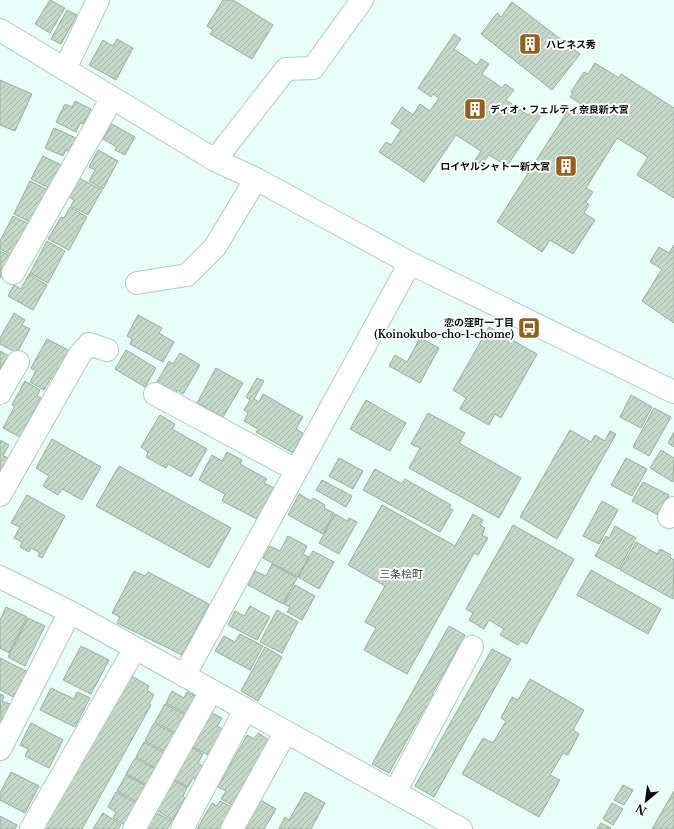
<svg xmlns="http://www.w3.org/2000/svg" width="674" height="829" viewBox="0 0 674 829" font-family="'Libre Baskerville','Noto Sans JP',serif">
	<defs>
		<pattern id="building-hatch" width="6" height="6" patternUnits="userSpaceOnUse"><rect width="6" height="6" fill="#c3d8c9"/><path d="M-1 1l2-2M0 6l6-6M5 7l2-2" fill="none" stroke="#a6b8ab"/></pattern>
	</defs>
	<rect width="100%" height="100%" fill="#e8fef8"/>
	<path fill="url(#building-hatch)" stroke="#98ac9e" d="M50,0L65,8L50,33L35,24Z
		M223,0H233L273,25L252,59L210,34L213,30L207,26Z
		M512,2L580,54L552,90L481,34L497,13L501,17Z
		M67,10L77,15L61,44L51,39Z
		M454,34L461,39L454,49L477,65L481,59L489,64L482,74L502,88L505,84L514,90L506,100L528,115L533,108L542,114L507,166L489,155L480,167L474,162L481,151L456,135L424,182L379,152L386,142L391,145L401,130L391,123L402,107L413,115L420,104L430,111L439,98L433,94L431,97L418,88Z
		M117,39L133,48L116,80L89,65L103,40L113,46Z
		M595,63L619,78L621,74L674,108V198L637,175L648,157L617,138L586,188L593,192L586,202L589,205L584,213L595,220L573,254L550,240L542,252L497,222L569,109L577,114L583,105L570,97L573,93L571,92L584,72L588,74Z
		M0,80L32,94L15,131L0,125Z
		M75,101L91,109L83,124L80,123L76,132L56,122L65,104L72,107Z
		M112,124L135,137L125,155L115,150L117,147L103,139Z
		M54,128L76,138L70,152L66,150L63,156L45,148Z
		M98,150L118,161L103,189L89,181L95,170L89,167Z
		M43,156L61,165L49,188L31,179Z
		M79,178L102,190L88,215L71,206L74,200L69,197Z
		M30,181L48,190L30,222L14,214Z
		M70,207L87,217L69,250L48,239L61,217L64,218Z
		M13,216L29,224L13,256L0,249V241Z
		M47,241L65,251L48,283L30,273Z
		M674,245V323L642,301L662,269L650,262L659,247L669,253Z
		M0,251L11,257L0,278Z
		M29,274L47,285L33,310L8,296L14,285L21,289Z
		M14,313L25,320L22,325L30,329L17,353L0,344V338Z
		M138,315L162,328L159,333L174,342L163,362L130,344L132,339L127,336Z
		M489,327L537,354L501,418L495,414L489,425L460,409L466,398L453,390Z
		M420,338L439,348L420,383L389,366L395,355L407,362Z
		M47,339L70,351L54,379L51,378L44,390L30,382L36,371L31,368Z
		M126,350L156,368L145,387L115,369Z
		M0,351L9,356L7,361L5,360L0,369Z
		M180,353L200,365L183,394L177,390L176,393L157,382L169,361L173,364Z
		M216,368L243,383L223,417L197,403Z
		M257,378L264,381L254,399L259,402L263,394L303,417L296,429L303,433L293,453L256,432L258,429L244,421L248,413L244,410L250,400L246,397Z
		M25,381L40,390L37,396L41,398L20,437L3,428L15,406L12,405Z
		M631,395L652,407L641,428L620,417Z
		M366,400L406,423L390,451L350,429Z
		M654,408L671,417L649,456L633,447Z
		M428,413L465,433L459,443L521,478L499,518L409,468L420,448L411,444Z
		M160,415L175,424L172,429L207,449L191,477L168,464L166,468L146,457L148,452L141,447Z
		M570,430L591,442L595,435L605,441L610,431L616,434L557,539L520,517Z
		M674,432V447L668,443Z
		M52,439L101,467L82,500L62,489L58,495L43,486L49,476L36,468Z
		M0,440L9,445L3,456L9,458L0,474Z
		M661,450L674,458L673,482L650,468Z
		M227,452L242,460L240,464L267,479L264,483L274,488L257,519L222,501L225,494L199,480L212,455L222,461Z
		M339,458L363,471L353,489L329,476Z
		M626,458L647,469L632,496L611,485Z
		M119,466L231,528L209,568L96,506Z
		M375,469L402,484L405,479L451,505L449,508L453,510L440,532L363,490Z
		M322,480L352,496L346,507L316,490Z
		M643,482L669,495L658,515L632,501Z
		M299,494L311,501L313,498L325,505L324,508L334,513L323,534L288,515Z
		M27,495L65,516L42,558L38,556L40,553L31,548L29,552L20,547L22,542L14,538L20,527L11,523Z
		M602,501L618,510L599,544L583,536Z
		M382,505L455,546L473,514L483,520L480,525L485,528L482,535L488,538L478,555L474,553L407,674L364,650L376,628L365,622L385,586L348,565Z
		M335,514L347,521L349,518L357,522L339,554L319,543Z
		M513,525L574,559L527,644L521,641L518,645L500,635L504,629L489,620L484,629L469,620L473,613L466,609Z
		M615,526L636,538L619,569L595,556L606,536L609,538Z
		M288,536L307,546L303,554L309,557L298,577L263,558L270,546L280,551Z
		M636,542L657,554L660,549L671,555L670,557L674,560L673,599L620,570Z
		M313,551L334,562L319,589L298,577Z
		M272,564L297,578L283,604L248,585L255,571L266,576Z
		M591,570L661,609L648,634L577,595Z
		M134,571L145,576L148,572L209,604L182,655L117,623L120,617L112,613Z
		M295,585L315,596L302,620L287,612L290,607L284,604Z
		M250,606L270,617L257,640L228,625L235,611L244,616Z
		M6,607L27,617L9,653L0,648V620Z
		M277,610L298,622L282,653L260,642Z
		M28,618L45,626L25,666L8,657Z
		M449,626L465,635L432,694L434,695L427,707L426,706L389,773L372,764Z
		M240,634L263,646L250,670L215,651L224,636L235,642Z
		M81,646L109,660L91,694L63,680Z
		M265,647L282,657L258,701L241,691Z
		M492,649L511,659L434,797L415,786Z
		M0,658L28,672L15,698L0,690Z
		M128,674L149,686L147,690L154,695L149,704L151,705L82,829H41Z
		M530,679L584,710L573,730L579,734L568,755L563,753L550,775L560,780L539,817L462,774L483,738L493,743L506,721L501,718L512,697L518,700Z
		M51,688L74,699L77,692L90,698L75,727L40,710Z
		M172,691L184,698L187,692L198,697L188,715L166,703Z
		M0,694L4,696L2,701L10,704L1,722Z
		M165,704L187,716L178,734L155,722Z
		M210,712L222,718L217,726L225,730L210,756L191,746Z
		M31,723L63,740L49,768L25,756L28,749L20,745Z
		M154,723L177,735L167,753L145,741Z
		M258,733L269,740L232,805L221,799L226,791L218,787L247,735L254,739Z
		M144,742L166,754L158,769L136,757Z
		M191,747L203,754L198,763L204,767L196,780L193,778L188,787L173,779Z
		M135,758L156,769L147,785L126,774Z
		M11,772L39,786L25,813L0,800V793Z
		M126,775L148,787L139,803L117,791Z
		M173,780L187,788L183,796L185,798L173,820L156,810Z
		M623,785L633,790L624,805L614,800Z
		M674,791V829H652Z
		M116,792L138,804L126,826L113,818L116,812L108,807Z
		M305,792L325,803L311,829H279L285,817L289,820Z
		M257,798L276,809L264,829H239Z
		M220,801L232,807L220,829H197L212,803L217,806Z
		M612,803L623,809L613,825L603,819Z
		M153,811L172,821L167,829H143Z
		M103,813L121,825L118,829H93Z
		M0,816L17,825L15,829H0Z
		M601,823L611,828L610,829H597Z"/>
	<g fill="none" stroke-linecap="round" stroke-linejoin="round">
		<g stroke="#b0cbc4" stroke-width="24">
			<path id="minor" d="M0,30L215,160L256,179L410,263L674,392
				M65,69L98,0
				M215,160L286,69L313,68L362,0
				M13,273L112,98
				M137,283L187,275L215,247L256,179
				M0,393L18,362
				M155,394L296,470
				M0,495L80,354L89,344L107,350
				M669,517L674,508
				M0,577L70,612L461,829
				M184,676L410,263
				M0,749L70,612
				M395,792L472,647
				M31,829L134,650
				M134,829L211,691
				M182,829L245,710
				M232,829L285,733"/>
		</g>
		<use href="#minor" stroke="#fff" stroke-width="22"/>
	</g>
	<defs>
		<g id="building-square" transform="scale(1.15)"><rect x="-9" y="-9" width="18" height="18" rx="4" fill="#985e1b" stroke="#fff"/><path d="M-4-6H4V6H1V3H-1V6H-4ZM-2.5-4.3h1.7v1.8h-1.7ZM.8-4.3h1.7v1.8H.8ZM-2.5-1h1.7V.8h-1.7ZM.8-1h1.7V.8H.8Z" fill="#fff"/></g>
		<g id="bus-square" transform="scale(1.15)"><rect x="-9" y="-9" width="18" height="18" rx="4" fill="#985e1b" stroke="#fff"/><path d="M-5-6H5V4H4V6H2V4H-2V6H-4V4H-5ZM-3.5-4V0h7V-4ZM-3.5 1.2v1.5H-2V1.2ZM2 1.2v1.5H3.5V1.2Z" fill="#fff"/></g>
	</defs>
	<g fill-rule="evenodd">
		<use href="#building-square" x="530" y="44"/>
		<use href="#building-square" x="475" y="109"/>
		<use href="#building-square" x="566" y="166"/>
		<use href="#bus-square" x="529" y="328"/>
	</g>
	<g text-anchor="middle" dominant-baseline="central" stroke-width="4" stroke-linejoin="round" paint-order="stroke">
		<g font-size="10" font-weight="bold" fill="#050e0b" stroke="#fff" text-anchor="start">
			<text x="546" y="44">ハピネス秀</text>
			<text x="490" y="109">ディオ・フェルティ奈良新大宮</text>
			<text x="550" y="166" text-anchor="end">ロイヤルシャトー新大宮</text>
			<text x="514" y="322" text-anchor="end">恋の窪町一丁目<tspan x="514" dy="12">(Koinokubo-cho-1-chome)</tspan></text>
		</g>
		<g font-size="11" fill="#39504a" stroke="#fff">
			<text x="401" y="574">三条桧町</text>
		</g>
	</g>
	<g transform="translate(646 801) rotate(209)" stroke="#ffffff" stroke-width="3" paint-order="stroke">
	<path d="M0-3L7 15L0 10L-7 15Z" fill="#050e0b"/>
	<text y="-6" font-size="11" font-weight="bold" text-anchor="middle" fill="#050e0b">N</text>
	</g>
</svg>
